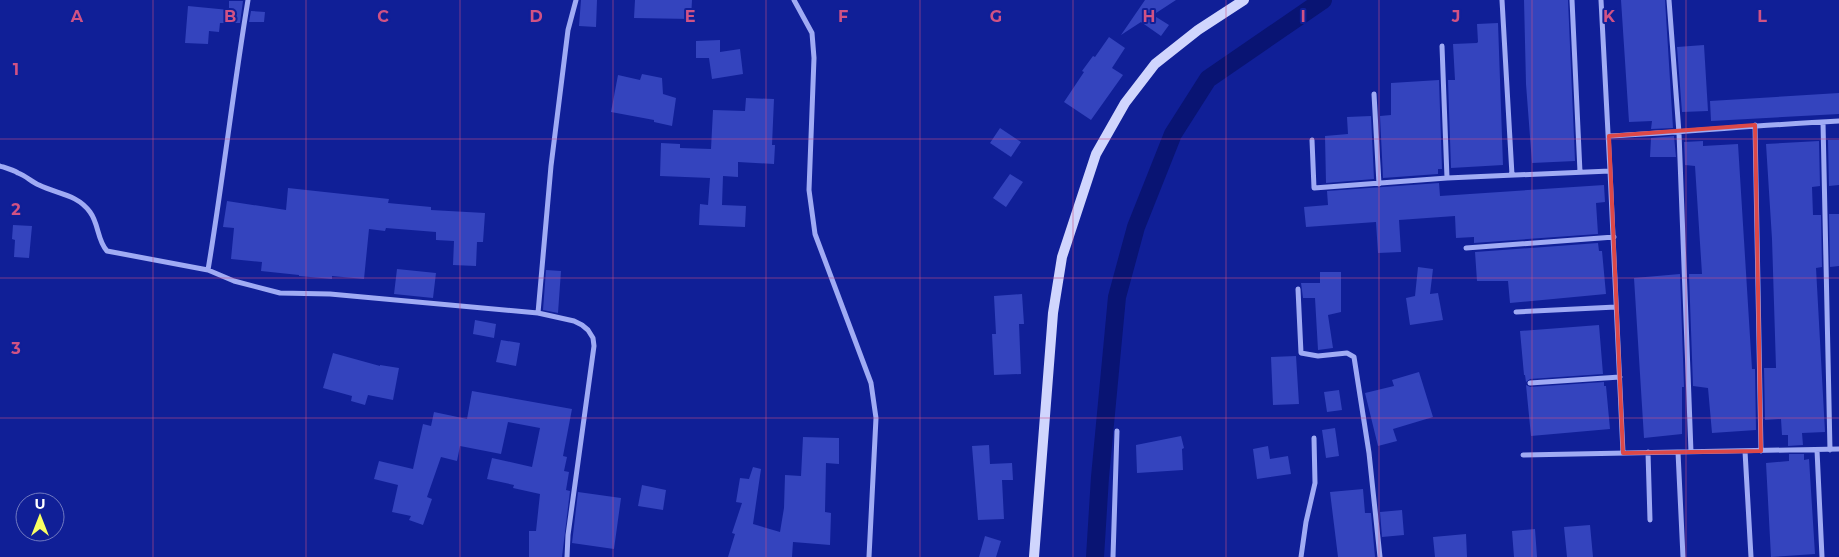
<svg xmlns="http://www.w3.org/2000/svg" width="1839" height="557" viewBox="0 0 1839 557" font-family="Montserrat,sans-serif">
	<rect width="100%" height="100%" fill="#101f97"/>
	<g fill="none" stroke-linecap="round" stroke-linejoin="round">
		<path stroke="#091473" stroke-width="18" d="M1095,557L1100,477L1117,297L1136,227L1173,134L1208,79L1323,0"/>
	</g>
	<path fill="#3444be" d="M581,0H597L596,27L579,26Z
		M635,0H692L691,19L634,18Z
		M1145,0H1176L1153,15L1169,25L1161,36L1141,22L1121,35Z
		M1524,0H1568L1575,161L1532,163L1526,84Z
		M1621,0H1665L1673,128L1651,129L1652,121L1629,122Z
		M229,1H243L240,23H220L219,32L209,31L208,44L185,43L188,6L229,10Z
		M251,11L265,12L264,22H249Z
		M1498,23L1503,165L1451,168L1448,80H1455L1453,44L1477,43L1478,42L1477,24Z
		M1109,37L1125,48L1112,68L1123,75L1091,120L1064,102L1084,72L1082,71L1093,56L1095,57Z
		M720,40V52L740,49L743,74L712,79L709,58H696V41Z
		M1704,45L1708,111L1682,112L1677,47Z
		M642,74L662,78L663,94L676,98L672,126L654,122V120L611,112L618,75L640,80Z
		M1439,80L1442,169H1438V174L1383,178L1380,116L1391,115V83Z
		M1839,93V114L1711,121L1710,101Z
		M746,98L774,99L772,145H775L774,164L738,162V177L723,176L722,205L746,206L745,227L699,225L700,204L708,205L710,178L660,176L661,143L680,144V148L711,149L713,110L745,111Z
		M1371,116L1374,179L1326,183L1325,136L1348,134L1347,117Z
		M1000,128L1021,142L1011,157L990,143Z
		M1674,136L1676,157H1650L1651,138Z
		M1828,140H1839V185L1829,186Z
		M1703,141V146L1738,144L1752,369H1755L1756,430L1712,433L1708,388L1693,386L1689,274H1702L1695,166L1685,165L1684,142Z
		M1819,141L1820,186L1812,187L1813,215H1821L1822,267L1816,268L1825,432L1802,433L1803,445L1788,446V435H1782L1781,419L1765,420L1764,368H1776L1772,239L1766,144Z
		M1010,174L1023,182L1006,207L993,198Z
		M1439,183L1440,196L1604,185L1605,202L1596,203L1598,234L1474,243V237L1456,238L1455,216L1399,220L1401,252L1378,253L1376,222L1306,227L1304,207L1328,205L1327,191Z
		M288,188L389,199L388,203L431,207V210L485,213L483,242H477L476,266L453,265L454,241L436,240V232L386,228L385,231L369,229L364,279L332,276V279L299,276V275L261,271L262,262L231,259L234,228L223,227L227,201L286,210Z
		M1829,214H1839V266L1830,267Z
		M13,225L32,226L29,258L14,257L15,240L12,239Z
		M1598,243L1599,251H1602L1606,294L1510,303L1508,281H1477L1475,252Z
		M1418,267L1433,269L1430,294L1438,293L1443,320L1410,325L1406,298L1415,296Z
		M397,269L436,273L433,298L394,294Z
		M546,270L561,271L558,313L543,310Z
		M1320,272H1341V312L1328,315L1333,348L1318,350L1315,298H1303L1301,283H1320Z
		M1680,274L1684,387H1682V434L1644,438L1634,278Z
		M1022,294L1024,324H1019L1021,374L994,375L992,334H996L994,296Z
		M475,320L496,324L494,338L473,334Z
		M1599,325L1603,374L1530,379L1526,382L1525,375H1524L1520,331Z
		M501,340L520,343L516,366L496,362Z
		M333,353L380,366V365L399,368L393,400L368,395L365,405L351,401L352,396L323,388Z
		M1296,356L1299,404L1273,405L1271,357Z
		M1419,372L1433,417L1393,429L1397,441L1378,446L1365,393L1394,386L1392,380Z
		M1604,382V386H1606L1610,429L1531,436L1526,385L1530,387Z
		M1339,390L1342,410L1327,412L1324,392Z
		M472,391L572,409L563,456L567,457L564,471L569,472L566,490L570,491L562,557H529V531H536L540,494L513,488L514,485L487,479L492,458L532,467L540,428L508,422L501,454L460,446L457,461L441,457L427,497L432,499L423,525L409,520L411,516L392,512L398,485L374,479L379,461L413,469L423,424L431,426L434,412L467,419Z
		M1335,428L1339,456L1326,458L1322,430Z
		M1181,436L1184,448L1182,449L1183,470L1137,473L1136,445Z
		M803,437L839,438V464L826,463L825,512L831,513L830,545L793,542L792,557H728L735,534L732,533L742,503L736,502L740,478L749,479L753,467L761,469L753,524L780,532L784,508L785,475L801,476Z
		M989,445L990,464L1012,463L1013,480H1002L1004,519L978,520L972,446Z
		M1268,446L1270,459L1288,456L1291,474L1257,479L1253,449Z
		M1789,454H1804V460L1809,459L1815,554L1771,557L1766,463L1789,461Z
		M642,485L666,490L663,510L638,506Z
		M1363,489L1365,513H1371L1375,557H1338L1330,492Z
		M578,492L621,498L614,549L572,543Z
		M1402,510L1404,535L1382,537L1380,512Z
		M1590,525L1593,557H1567L1564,527Z
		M1535,529L1537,557H1514L1512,531Z
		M1466,534L1467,557H1435L1433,537Z
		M985,536L1001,541L996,557H979Z"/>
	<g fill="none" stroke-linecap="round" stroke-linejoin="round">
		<path stroke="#a0abf4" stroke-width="5" d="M794,0L812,33L814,58L809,190L815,234L871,383L876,418L869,557
			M1502,0L1512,175
			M1572,0L1580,172
			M1669,0L1679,133L1691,452
			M1442,46L1447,178
			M1374,94L1379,184
			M1823,122L1830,450
			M1755,125L1761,451
			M1609,136C1686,132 1762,125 1839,121
			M1312,140L1314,188L1447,178L1610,171L1601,0
			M0,166C6,168 13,170 18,173C26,176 32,182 39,185C57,194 77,194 90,212C99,224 97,240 107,251L208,270L234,281L280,293L330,294L538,313L574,321L582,325L588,330L593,338L594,346L568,535L567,557
			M1610,171L1623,453
			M1466,248L1614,237
			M208,270C223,180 233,90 248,0
			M1298,289L1301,353L1318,356L1347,353L1354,357L1369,453L1380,557
			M1516,312L1616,307
			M538,313L551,166L568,30L576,0
			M1530,383L1620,377
			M1817,450L1822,557
			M1745,451L1751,557
			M1648,452L1650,520
			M1678,452L1683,557
			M1523,455L1839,449
			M1113,557L1117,431
			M1301,557L1306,522L1315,483L1314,438"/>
		<path stroke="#d0d5fd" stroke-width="10" d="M1034,557L1053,313L1062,257L1096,154L1125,103L1155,64L1198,30L1244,0"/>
	</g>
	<path fill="none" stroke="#dc4848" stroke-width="4" stroke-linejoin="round" d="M1755,125L1761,451L1623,453L1609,136Z"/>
	<path fill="none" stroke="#d15284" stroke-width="1" stroke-opacity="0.55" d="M153,0V557M306,0V557M460,0V557M613,0V557M766,0V557M920,0V557M1073,0V557M1226,0V557M1379,0V557M1532,0V557M1686,0V557M0,139H1839M0,278H1839M0,418H1839"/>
	<g font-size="16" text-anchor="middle" font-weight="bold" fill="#d15284" stroke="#101f97" stroke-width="4" stroke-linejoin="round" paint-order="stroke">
		<text x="77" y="22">A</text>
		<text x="230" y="22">B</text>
		<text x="383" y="22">C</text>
		<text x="536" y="22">D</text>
		<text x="690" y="22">E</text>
		<text x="843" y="22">F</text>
		<text x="996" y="22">G</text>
		<text x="1149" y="22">H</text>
		<text x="1303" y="22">I</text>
		<text x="1456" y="22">J</text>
		<text x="1609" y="22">K</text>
		<text x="1762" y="22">L</text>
		<text x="16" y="75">1</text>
		<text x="16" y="215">2</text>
		<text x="16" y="354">3</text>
	</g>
	<g transform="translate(40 517)"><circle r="24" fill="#101f97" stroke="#7079c1"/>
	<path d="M0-4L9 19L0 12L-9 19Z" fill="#f9ff63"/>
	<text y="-8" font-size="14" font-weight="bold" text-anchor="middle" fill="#ffffff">U</text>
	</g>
</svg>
